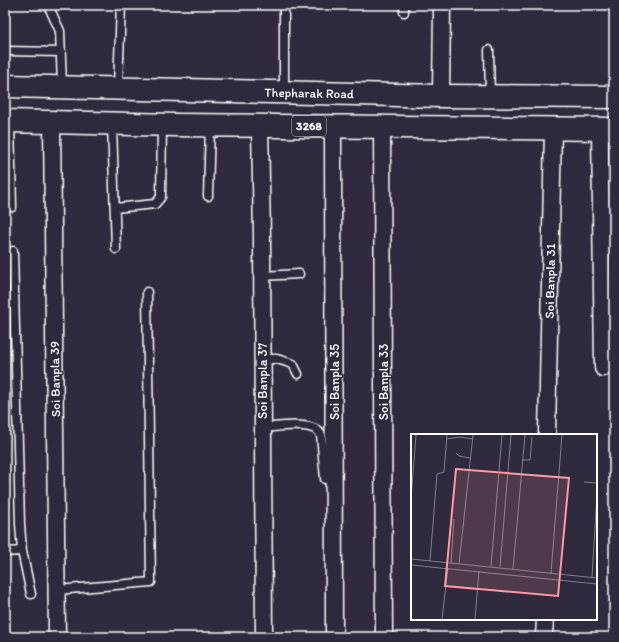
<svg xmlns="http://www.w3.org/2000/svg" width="619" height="642" viewBox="0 0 619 642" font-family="Itim,sans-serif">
	<rect width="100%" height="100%" fill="#2f2a3d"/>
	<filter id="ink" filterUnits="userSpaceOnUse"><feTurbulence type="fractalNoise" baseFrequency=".025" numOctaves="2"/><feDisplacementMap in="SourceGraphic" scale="8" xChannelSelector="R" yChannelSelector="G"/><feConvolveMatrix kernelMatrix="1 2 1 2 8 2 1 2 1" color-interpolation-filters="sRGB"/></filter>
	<g filter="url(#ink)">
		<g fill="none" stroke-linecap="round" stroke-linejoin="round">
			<g stroke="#fff" stroke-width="11">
				<path id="service" d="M48,5L60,31L62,86
					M284,5V91
					M404,5V12
					M489,50L490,95
					M5,51L61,52
					M118,87L121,5
					M10,122L12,207
					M112,124L116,249
					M208,196L210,126
					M115,208L155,204L161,197L162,126
					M13,251L20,524L22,551L31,594
					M262,276L299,274
					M262,359H277L293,364L298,374
					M262,428C277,427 315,420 321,435L325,479
					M5,552L22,551
					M57,590L151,582L147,292"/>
			</g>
			<g stroke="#fff" stroke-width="19">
				<path id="minor" d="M441,96L442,5
					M52,122L57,637
					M260,126L262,238L264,637
					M333,127L334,637
					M382,127L384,637
					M600,129L603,368
					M547,435L553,128
					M544,637L545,619"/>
			</g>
			<g stroke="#fff" stroke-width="25">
				<path id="primary" d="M5,86L441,96L614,97
					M5,121L175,125L614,129"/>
			</g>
			<use href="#service" stroke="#2f2a3d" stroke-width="8"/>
			<use href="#minor" stroke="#2f2a3d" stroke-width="16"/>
			<use href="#primary" stroke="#2f2a3d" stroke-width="22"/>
		</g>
	</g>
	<g text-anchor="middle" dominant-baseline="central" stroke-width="3" stroke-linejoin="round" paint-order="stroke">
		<rect fill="#2f2a3d" stroke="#c1bfc5" stroke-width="1" x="292" y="116" width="34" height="20" rx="3"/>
		<g font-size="12" font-weight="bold" fill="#fff">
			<text x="309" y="126">3268</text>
		</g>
		<g font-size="13" fill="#fff" stroke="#2f2a3d">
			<text transform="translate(309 93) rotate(1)">Thepharak Road</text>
			<text transform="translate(550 281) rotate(-89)">Soi Banpla 31</text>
			<text transform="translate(55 379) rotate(-91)">Soi Banpla 39</text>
			<text transform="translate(262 381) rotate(-90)">Soi Banpla 37</text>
			<text transform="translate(334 382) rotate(-90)">Soi Banpla 35</text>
			<text transform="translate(383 382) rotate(-90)">Soi Banpla 33</text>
		</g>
	</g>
	<g transform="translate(411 434)">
		<rect width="186" height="186" fill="#2f2a3d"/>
		<path fill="none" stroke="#827f8b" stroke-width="1" d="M36,5L49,3L61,5M45,19L48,22L59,24M111,26H119L121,3M173,48L186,49M0,65L5,1M0,125L186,144M19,127L26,40L33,38L36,1M40,129L43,85M48,130L62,1M0,131L186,150M80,133L91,1M89,133L100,1M102,135L114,1M140,139L151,1M181,143L186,60M31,185L37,134M64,185L68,137"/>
		<path fill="#ff9aa2" fill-opacity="0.15" stroke="#ff9aa2" stroke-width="2" d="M45,35L158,44L147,162L34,152Z"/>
		<rect width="186" height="186" fill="none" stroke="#fff" stroke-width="2"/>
	</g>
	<rect width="619" height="642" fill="none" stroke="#2f2a3d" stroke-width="20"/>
	<rect x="10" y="10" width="599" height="622" fill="none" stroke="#fff" stroke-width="1.5" filter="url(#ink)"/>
</svg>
